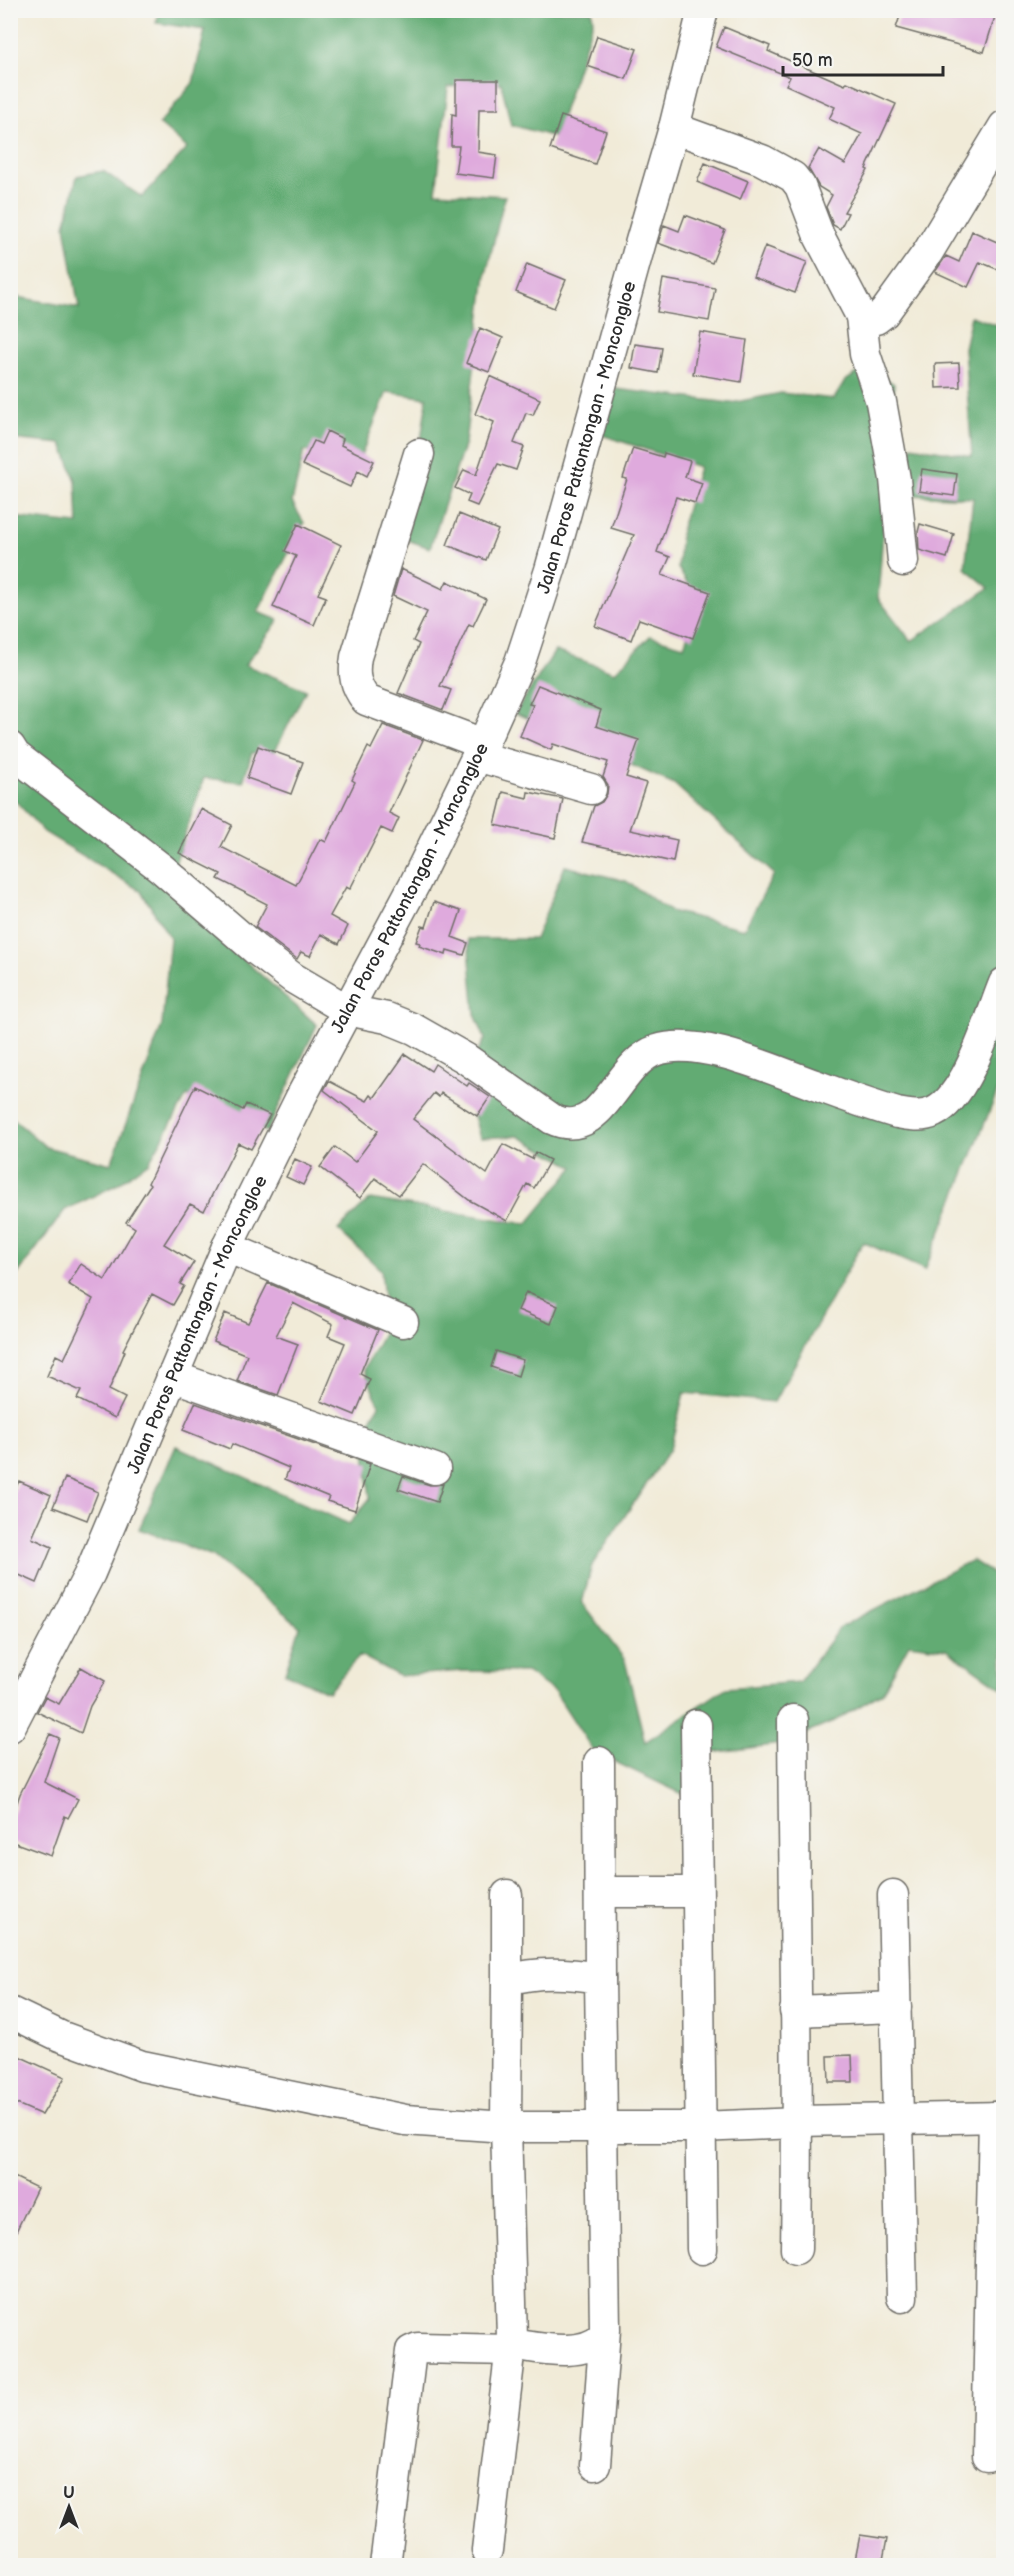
<svg xmlns="http://www.w3.org/2000/svg" width="1014" height="2576" viewBox="0 0 1014 2576" font-family="'Balsamiq Sans',sans-serif">
	<rect width="100%" height="100%" fill="#f6f6f2"/>
	<filter id="ink" filterUnits="userSpaceOnUse"><feTurbulence type="fractalNoise" baseFrequency=".0167" numOctaves="2"/><feDisplacementMap in="SourceGraphic" scale="12" xChannelSelector="R" yChannelSelector="G"/><feConvolveMatrix kernelMatrix="1 2 1 2 8 2 1 2 1" color-interpolation-filters="sRGB"/></filter>
	<filter id="wash" filterUnits="userSpaceOnUse"><feTurbulence type="fractalNoise" baseFrequency=".008" numOctaves="4" result="noise"/><feDisplacementMap in="SourceGraphic" scale="24" xChannelSelector="R" yChannelSelector="G"/><feGaussianBlur stdDeviation="1.35" result="paint"/><feColorMatrix in="noise" values="0 0 0 0 0 0 0 0 0 0 0 0 0 0 0 0 0 1.4 0 .05"/><feComposite in="paint" operator="in"/></filter>
	<g filter="url(#wash)">
		<rect width="100%" height="100%" fill="#f1ebd8"/>
		<path fill="#62ab73" stroke="#466b4f" stroke-width="1.5" d="M160,11H592L593,22L555,137L511,125L501,83L448,87L436,192L505,196L486,274L465,443L430,548L407,540L427,398L387,392L360,458L304,451L292,502L304,523L258,612L279,620L245,665L306,690L275,751L252,753L243,782L204,778L166,890L317,1025L267,1132L187,1096L149,1162L116,1185L65,1210L11,1283V1117L46,1147L111,1164L162,1025L170,938L141,891L44,832L11,796V528L13,517L78,524L76,481L62,444L11,439V296L79,308L65,226L77,176L103,171L142,197L187,148L159,124L193,83L205,30L156,23Z
			M971,316L1003,327V1078L925,1270L863,1242L774,1402L684,1393L670,1449L592,1565L582,1603L625,1660L645,1742L726,1688L799,1682L840,1627L972,1560L1003,1580V1689L946,1649L909,1644L882,1693L831,1723L781,1744L686,1756L691,1798L594,1752L555,1692L526,1672L463,1671L399,1676L360,1655L328,1692L285,1673L300,1627L213,1556L139,1529L176,1446L349,1524L370,1498L363,1434L379,1405L364,1369L387,1327L381,1270L338,1230L370,1199L527,1224L574,1167L518,1136L480,1138L463,1076L485,1039L475,1014L468,939H535L565,866L626,881L670,911L744,929L774,874L674,784L515,713L555,651L615,672L650,636L684,646L699,603L678,568L681,529L699,467L602,435L616,389L731,403L781,393L834,399L845,381L867,367L894,384L878,598L911,641L989,588L965,568L973,498L911,495L905,482L912,446L972,456L964,348Z"/>
		<g id="blocks">
			<path fill="#dfaadd" d="M902,10H997L984,52L896,28Z
				M724,27L770,46L768,51L845,85L847,82L896,104L866,169L868,170L844,212L848,213L840,229L833,225L826,207L832,195L819,187L808,168L819,149L845,164L862,134L829,119L835,107L786,85L790,77L716,47Z
				M597,36L637,49L626,79L587,66Z
				M456,80H498V109H479L478,152L497,155L494,178L455,173L459,146H451L452,114L456,115Z
				M561,116L606,131L595,164L550,149Z
				M705,163L748,181L740,200L697,182Z
				M685,215L725,230L712,263L658,243L664,225L679,231Z
				M972,231L1004,245V272L980,262L968,287L935,272L946,256L959,262Z
				M765,246L807,262L795,293L753,277Z
				M527,264L566,280L554,308L516,292Z
				M663,279L715,288L709,321L657,312Z
				M480,328L503,338L489,372L466,363Z
				M700,332L747,340L741,382L693,374Z
				M635,344L662,348L658,373L631,368Z
				M959,363L960,387L936,388L935,364Z
				M490,376L540,399L533,415L526,413L514,443L524,447L516,470L498,464L477,506L467,502L470,495L455,488L464,470L476,475L494,422L475,414Z
				M327,431L343,439L341,445L374,461L367,476L358,471L350,487L302,465L314,441L321,444Z
				M633,448L663,457L664,453L690,461L685,477L702,483L695,503L676,497L657,552L670,557L662,575L710,592L693,638L639,619L631,640L595,626L634,535L611,528L627,479L623,478Z
				M922,469L957,474L954,496L919,491Z
				M459,514L498,530L486,560L447,545Z
				M298,524L341,545L318,594L326,597L314,625L273,607L296,556L285,551Z
				M920,524L954,534L947,558L919,550L918,532Z
				M401,569L443,589L447,581L486,599L473,626L469,624L440,686L451,690L443,710L398,693L419,644L413,641L427,612L393,596Z
				M538,685L601,710L596,726L639,740L626,777L646,783L630,830L677,840L673,862L582,842L594,806L602,802L607,794L608,785L603,777L608,762L553,744L551,750L520,736L533,705L529,704Z
				M383,725L423,740L389,813L399,818L392,833L381,828L350,889L346,887L330,916L348,926L339,944L321,934L310,956L301,952L297,959L255,927L267,904L218,879L221,874L179,853L201,809L232,825L221,847L296,885L320,839L326,842L355,782L352,780L368,747L371,749Z
				M258,746L303,762L291,794L247,778Z
				M503,792L527,798L528,792L563,799L555,838L495,825Z
				M434,902L461,911L452,937L468,943L464,955L447,950L446,955L419,946L420,943L416,942L422,926L426,927Z
				M405,1054L431,1071L435,1064L467,1086L469,1083L490,1097L477,1116L441,1093L439,1097L434,1093L413,1119L487,1174L503,1144L532,1159L535,1152L550,1160L534,1188L527,1184L507,1221L469,1200L423,1164L399,1195L375,1178L360,1198L320,1167L335,1147L355,1162L378,1131L324,1090L329,1081L367,1101L371,1095L374,1098Z
				M195,1086L243,1110L246,1104L270,1115L251,1149L238,1143L204,1211L190,1204L164,1244L194,1262L180,1284L184,1286L173,1305L152,1294L123,1350L125,1351L109,1390L125,1398L115,1418L77,1399L81,1391L47,1376L56,1355L64,1359L93,1299L68,1284L81,1264L105,1280L135,1228L126,1222L150,1185L148,1183Z
				M295,1159L312,1167L303,1185L286,1177Z
				M268,1283L378,1330L360,1374L370,1379L355,1415L321,1401L345,1343L328,1336L333,1324L293,1303L276,1336L298,1344L278,1395L237,1381L247,1355L213,1341L225,1313L248,1323Z
				M526,1292L558,1306L551,1324L518,1310Z
				M496,1351L523,1360L518,1376L491,1367Z
				M195,1403L370,1464L355,1510L327,1501L329,1497L285,1479L289,1468L232,1444L230,1449L183,1430Z
				M403,1476L430,1485L443,1484L437,1502L398,1489Z
				M65,1478L98,1492L87,1520L53,1507Z
				M19,1481L51,1495L32,1538L52,1547L37,1583L10,1571V1500Z
				M81,1667L105,1681L90,1706L81,1733L37,1712L45,1697L59,1704Z
				M50,1734L59,1738L44,1782L78,1799L68,1818L65,1816L51,1856L10,1841V1823L20,1794Z
				M10,2052L65,2077L42,2115L10,2101Z
				M852,2055L853,2082H829L828,2056Z
				M10,2175L37,2188L10,2244Z
				M860,2535L887,2539L882,2565H854Z"/>
		</g>
	</g>
	<g filter="url(#ink)">
		<use href="#blocks" fill-opacity="0" stroke="#706e68" stroke-width="1.5"/>
		<g fill="none" stroke-linecap="round" stroke-linejoin="round">
			<g stroke="#706e68" stroke-width="33">
				<g id="minor">
					<path d="M674,128L762,160L793,177L800,186L819,236L861,316L870,320L876,319L884,313L928,252L1004,126"/>
					<path d="M861,316L865,354L881,402L895,479L903,561"/>
					<path d="M419,454L356,657C353,675 355,685 366,700L483,744"/>
					<path d="M10,747L15,755L161,868L255,949L293,978L347,1010L387,1018L414,1029L465,1058L552,1119C603,1143 616,1063 657,1050C700,1036 773,1070 815,1085C842,1095 870,1105 897,1113C910,1115 922,1118 934,1112C968,1096 990,1017 1004,983"/>
					<path d="M477,756L591,789"/>
					<path d="M227,1247L403,1322"/>
					<path d="M172,1376L435,1469"/>
					<path d="M793,1720C794,1896 799,2073 796,2249"/>
					<path d="M696,1725L702,2249"/>
					<path id="s1" d="M10,1727L90,1573L227,1247L301,1097L415,883L483,744L520,662L550,570L641,241L674,128L703,10"/>
					<path d="M599,1762L600,1978"/>
					<path d="M600,1892H697"/>
					<path d="M507,1895V1980"/>
					<path d="M893,1895L902,2297"/>
					<path d="M795,2011L896,2007"/>
					<path d="M10,2012L60,2036L142,2066L405,2120L506,2127H700L798,2123"/>
					<path d="M798,2121L1004,2117"/>
					<path d="M987,2456L994,2117"/>
					<path d="M595,2465L605,2330L600,1978C568,1973 539,1971 507,1980L506,2127L512,2338L518,2345C544,2349 584,2357 603,2337"/>
					<path d="M487,2550L512,2338"/>
					<path d="M385,2566L411,2351L418,2348L511,2350"/>
				</g>
			</g>
			<use href="#minor" stroke="#fff" stroke-width="30"/>
		</g>
	</g>
	<g text-anchor="middle" dominant-baseline="central" stroke-width="4.5" stroke-linejoin="round" paint-order="stroke">
		<g font-size="18" fill="#2b2b2b" stroke="#f6f6f2">
			<text stroke="none"><textPath href="#s1" startOffset="1416">Jalan Poros Pattontongan - Moncongloe</textPath></text>
			<text stroke="none"><textPath href="#s1" startOffset="930">Jalan Poros Pattontongan - Moncongloe</textPath></text>
			<text stroke="none"><textPath href="#s1" startOffset="444">Jalan Poros Pattontongan - Moncongloe</textPath></text>
		</g>
	</g>
	<rect width="1014" height="2576" fill="none" stroke="#f6f6f2" stroke-width="36"/>
	<g transform="translate(69 2507)" stroke="#f6f6f2" stroke-width="4.5" paint-order="stroke">
	<path d="M0-4.5L10 22L0 15L-10 22Z" fill="#2b2b2b"/>
	<text y="-9" font-size="16" font-weight="bold" text-anchor="middle" fill="#2b2b2b">U</text>
	</g>
	<path d="M783 66v9h160v-9" fill="none" stroke="#2b2b2b" stroke-width="3"/>
	<text x="792" y="66" font-size="18" fill="#2b2b2b" stroke="#f6f6f2" stroke-width="4.5" paint-order="stroke">50 m</text>
</svg>
